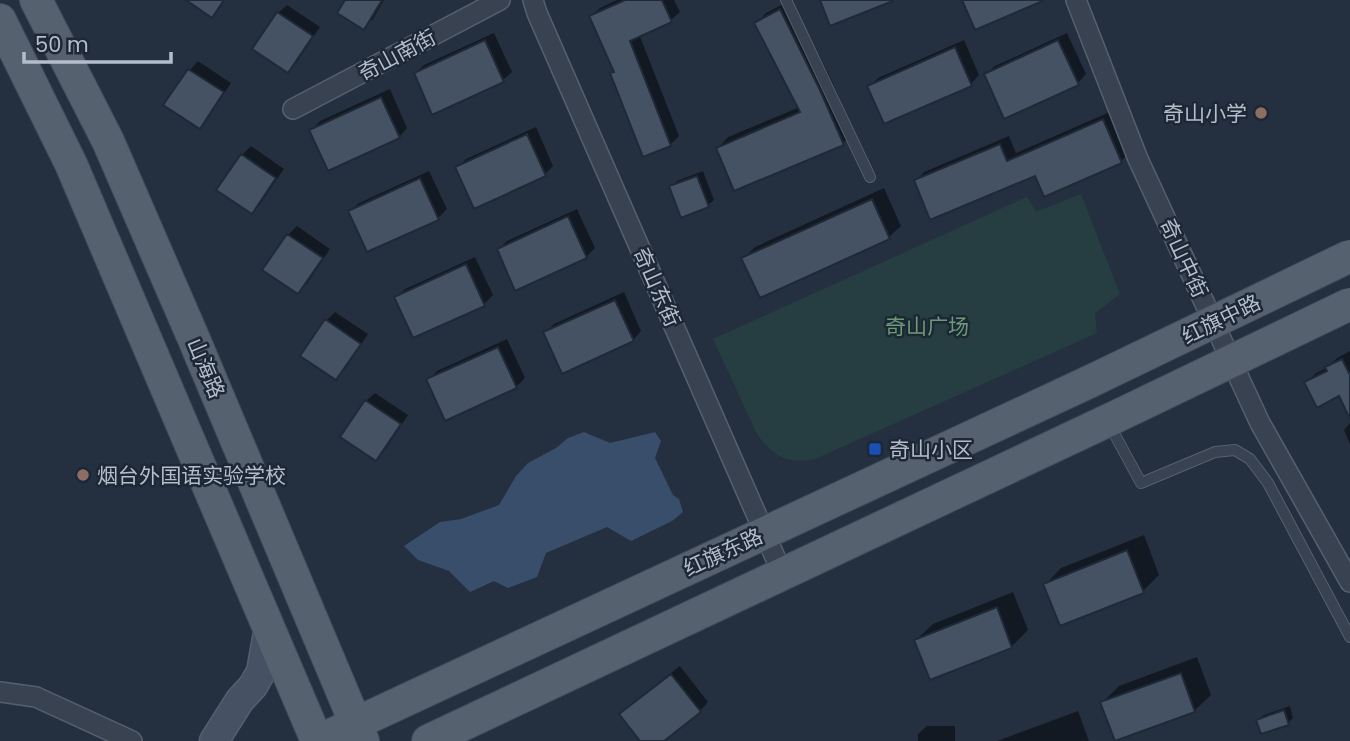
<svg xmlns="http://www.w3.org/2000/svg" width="1350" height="741" viewBox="0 0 1350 741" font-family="Poppins,'Noto Sans SC',sans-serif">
	<rect width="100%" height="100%" fill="#243040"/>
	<path fill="#263e41" d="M1081,194L1120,294L1095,313L1097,333L815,459C788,464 773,457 757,434L713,339L1027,197L1036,212Z"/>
	<path fill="#384e6a" d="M584,432L610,443L655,432L661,441L655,458L673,495L679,499L683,512L672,521L631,541L607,527L546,553L537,577L508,588L494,581L470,592L449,571L418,560L404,546L440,522L461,519L499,505L516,476L528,463L556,448L568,438Z"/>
	<path fill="#0007" d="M347,0H384L373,19L364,27Z
		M617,0H674L680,12L671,20L639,34L679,136L670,145L591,16L600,8Z
		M791,0L831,79L854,133L843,143L718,148L728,137L800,107L756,24L766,13Z
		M287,5L320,27L297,62L288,71L278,13Z
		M494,33L512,72L503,80L433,112L416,73L424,65Z
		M1067,33L1086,74L1078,83L986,74L995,66Z
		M964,40L979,75L971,84L869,87L878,78Z
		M198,61L231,83L208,118L199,127L166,105L190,70Z
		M390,89L407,128L399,137L311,130L320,121Z
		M1112,111L1130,152L1121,161L1044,195L1036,174L916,181L924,172L1009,136L1016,153Z
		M536,127L553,166L544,175L457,168L466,159Z
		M251,146L284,169L260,204L252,212L242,155Z
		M429,171L447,209L438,218L350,211L359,203Z
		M703,171L714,200L708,205L671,187L677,181Z
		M884,188L901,226L889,237L743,259L755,247Z
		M577,209L595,248L586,257L499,249L507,241Z
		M297,226L330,249L307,284L298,292L288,235Z
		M475,257L493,295L484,304L396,297L405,289Z
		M624,292L641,331L633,340L545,333L554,324Z
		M335,312L368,334L345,369L336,378L326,321Z
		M507,339L525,378L516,387L429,380L437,371Z
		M1350,351V415L1340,394L1306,383L1316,373L1327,368L1337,358Z
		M375,393L408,415L385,450L376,459L366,401Z
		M1350,423V444L1344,430Z
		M1144,535L1159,575L1143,591L1045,585L1061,568Z
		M1013,592L1028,630L1012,646L931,677L916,640L933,624Z
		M1197,657L1211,695L1194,711L1102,703L1119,686Z
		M680,666L708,702L700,711L661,741H642L621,714L630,705Z
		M1290,706L1293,718L1288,723L1258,720L1264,715Z
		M1078,711L1089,741H997Z
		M927,726H955V741H918V734Z"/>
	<path fill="#455264" stroke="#1f2937" stroke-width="2" d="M186,0H224L212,18Z
		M345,0H382L364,30L337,13Z
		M625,0H662L672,22L630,41L671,146L643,157L610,73L614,72L589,16Z
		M820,0H893V1L830,26Z
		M962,0H1045L975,30Z
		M780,9L820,90L844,145L734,191L716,148L800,112L754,23Z
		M277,12L313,36L288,73L252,49Z
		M485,40L504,82L432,115L414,73Z
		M1058,40L1079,85L1004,119L984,74Z
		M955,47L972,86L884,124L867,86Z
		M188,69L224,92L200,129L163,105Z
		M381,97L400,138L328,171L309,130Z
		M1103,119L1122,163L1044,197L1035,176L930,220L914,180L1000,144L1007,161Z
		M527,134L546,176L474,209L455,167Z
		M241,154L276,178L252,214L216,190Z
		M697,176L709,207L681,218L669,186Z
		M420,178L439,220L367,252L348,211Z
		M872,199L890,239L760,298L741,258Z
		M568,216L587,258L515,291L497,249Z
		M287,234L323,258L298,294L262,270Z
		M466,264L485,306L413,338L394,297Z
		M615,300L634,341L562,374L543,332Z
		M325,319L361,344L336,380L300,356Z
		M498,347L517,388L445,421L426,379Z
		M1342,359L1350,375V419L1339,396L1317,408L1304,382L1327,371L1325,367Z
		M365,400L401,424L376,461L340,437Z
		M1127,550L1144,593L1060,626L1043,584Z
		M997,607L1012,648L930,680L914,640Z
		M1181,673L1195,712L1115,741L1100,702Z
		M671,674L701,712L664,741H640L619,714Z
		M1284,710L1289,725L1261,734L1256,720Z"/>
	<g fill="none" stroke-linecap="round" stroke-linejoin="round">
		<g stroke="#56606d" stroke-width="12">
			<path id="service" d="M786,0L870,177
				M1109,424L1141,483L1215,452L1235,450L1250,459L1268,483L1350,637"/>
		</g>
		<g stroke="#56606d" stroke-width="22">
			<path id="minor" d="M533,0L537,13L782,573
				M1076,0L1138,159L1260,423L1350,582
				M293,109L500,0
				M0,692L36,697L132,741"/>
		</g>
		<g stroke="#56606d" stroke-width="31">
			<path id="secondary" d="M214,741L240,700L253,686L261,672L269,627"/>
		</g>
		<g stroke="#414b59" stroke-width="34">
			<path id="primary" d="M36,0L108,141L193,337L363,741
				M0,20L71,164L317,741
				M318,741L1091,381
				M428,741L1107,421"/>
		</g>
		<use href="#service" stroke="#384250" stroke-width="10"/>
		<use href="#minor" stroke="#384250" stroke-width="19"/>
		<use href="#secondary" stroke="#465163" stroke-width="28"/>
		<use href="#primary" stroke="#566170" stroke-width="32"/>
		<g stroke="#414b59" stroke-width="34" stroke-linecap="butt">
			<path id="primary-bridge" d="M1091,381L1350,256
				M1107,421L1350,304"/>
		</g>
		<use href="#primary-bridge" stroke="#566170" stroke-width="32"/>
	</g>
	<g fill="#8d6e63" stroke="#1d2735" stroke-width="2.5">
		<circle cx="1261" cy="113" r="7"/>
		<circle cx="83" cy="475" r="7"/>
	</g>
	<rect fill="#1a4fb4" stroke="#1d2735" stroke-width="2.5" x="868" y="442" width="14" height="14" rx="3.5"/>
	<g text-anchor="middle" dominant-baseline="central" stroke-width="5" stroke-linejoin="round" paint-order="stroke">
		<g font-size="21" fill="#b4bdca" stroke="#1d2735">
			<text transform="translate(397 55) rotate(-28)">奇山南街</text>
			<text transform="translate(1184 258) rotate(65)">奇山中街</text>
			<text transform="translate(657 287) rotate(66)">奇山东街</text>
			<text transform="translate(1221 319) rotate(-26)">红旗中路</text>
			<text transform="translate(206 368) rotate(67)">山海路</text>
			<text transform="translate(723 552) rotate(-25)">红旗东路</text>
		</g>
		<g font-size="21" fill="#b4bdca" stroke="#1d2735" text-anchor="start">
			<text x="1247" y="113" text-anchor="end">奇山小学</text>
			<text x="889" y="449">奇山小区</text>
			<text x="97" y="475">烟台外国语实验学校</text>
		</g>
		<g font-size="21" fill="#6a9c75" stroke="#1d2735">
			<text x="927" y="326">奇山广场</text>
		</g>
	</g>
	<path d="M24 52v10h147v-10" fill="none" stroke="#b4bdca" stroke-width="3.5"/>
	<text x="35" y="52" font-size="21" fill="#b4bdca" stroke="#1d2735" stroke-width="5" paint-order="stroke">50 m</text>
</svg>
